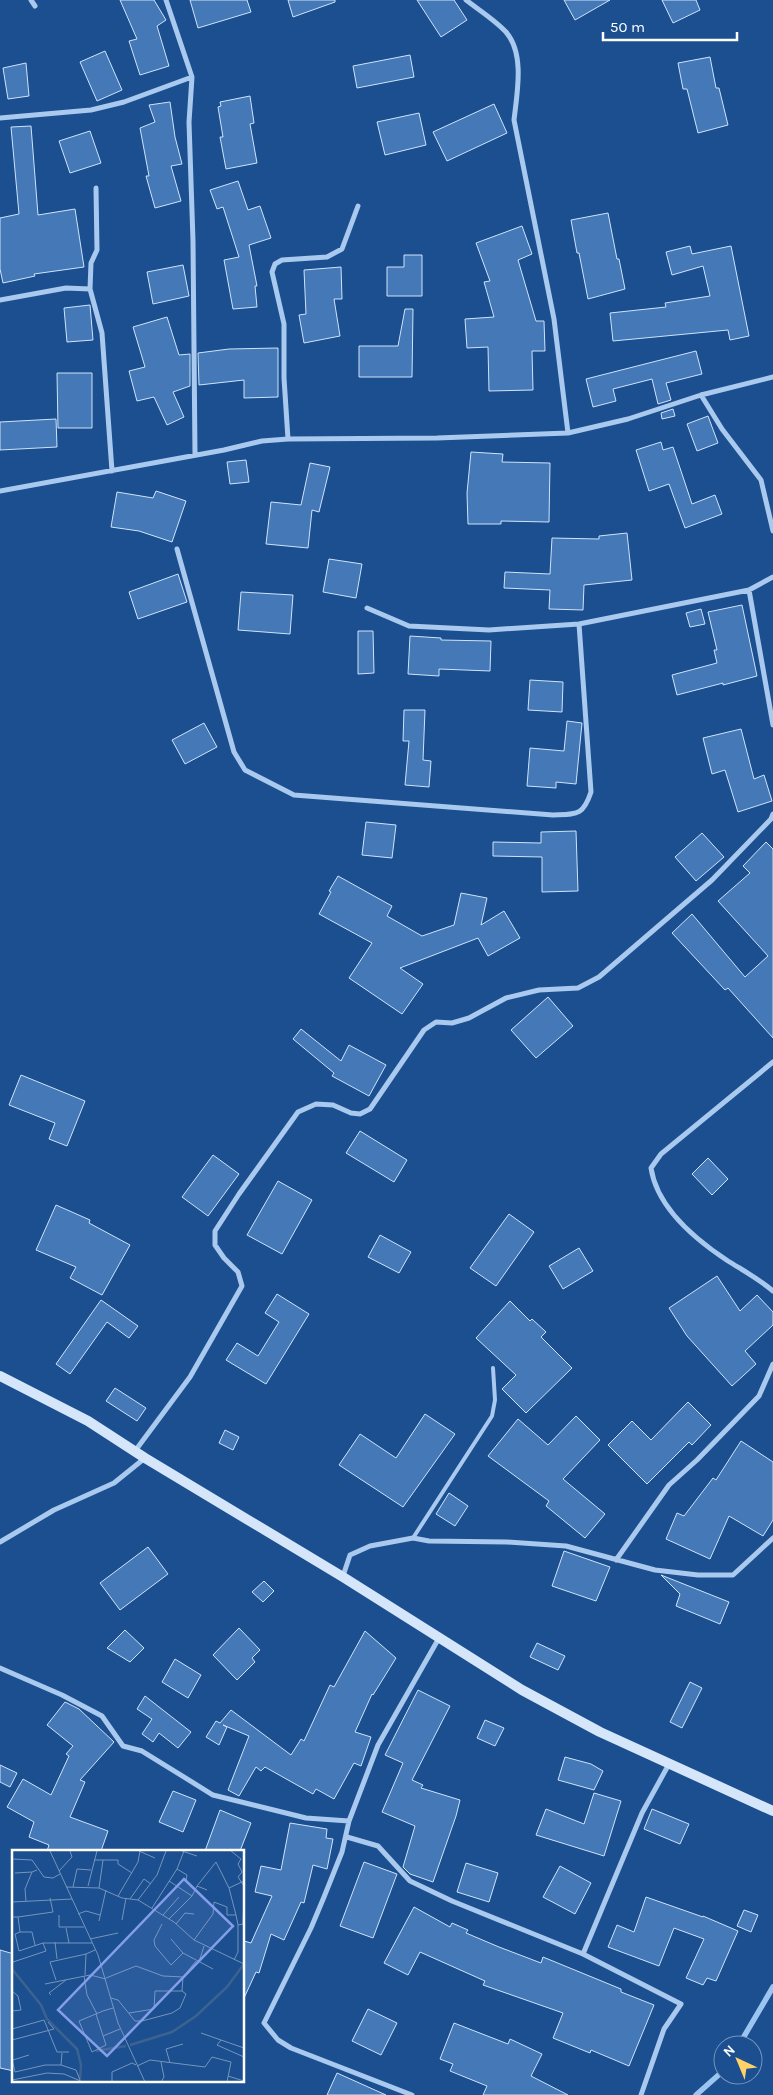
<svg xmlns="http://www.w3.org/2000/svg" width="773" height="2095" viewBox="0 0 773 2095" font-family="Karla,sans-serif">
	<rect width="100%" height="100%" fill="#1b4f8f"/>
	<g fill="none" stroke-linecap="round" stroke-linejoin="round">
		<path stroke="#9cc4f0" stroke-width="5.5" d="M739,2045L773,1987
			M696,2095L723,2071"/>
	</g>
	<path fill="#4478b7" stroke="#cfe3fa" d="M120,0H154L166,20L157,26L169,66L140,75L129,41L137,39Z
		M190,0H247L251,12L198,28Z
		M288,0H335V2L293,17Z
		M417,0H454L467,20L441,37Z
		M564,0H610L575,20Z
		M662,0H696L700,10L673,23Z
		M105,51L122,90L97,101L80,62Z
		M410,55L414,77L357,88L353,66Z
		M710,57L716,88H719L728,125L698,133L687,89H683L678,63Z
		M26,63L29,96L8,99L3,68Z
		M250,96L254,123L250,124L257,163L226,169L220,137H223L218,107L221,106L220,102Z
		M170,102L175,137L182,164L171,166L181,201L155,208L146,176H149L140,128L155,122L149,105Z
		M494,104L507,133L447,161L433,132Z
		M419,113L426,145L385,155L377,122Z
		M31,126L38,215L75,209L84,267L34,274L35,276L3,283L0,269V218L19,214L11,127Z
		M90,131L101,163L70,173L59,141Z
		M238,181L248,210L260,206L271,238L249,245L257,286H255L257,307L233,309L224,260L239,257L223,207L217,209L210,190Z
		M608,213L617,259H619L625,289L588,299L579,253H577L571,220Z
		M522,226L532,254L518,260L536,321H544L545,351H532L533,390L489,391L488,347L467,348L465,319L494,317L484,282L490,281L476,243Z
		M690,246L692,254L731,246L749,336L730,340L728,330L613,341L610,313L666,307L665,303L710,296L703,266L672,275L666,252Z
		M404,255H422V296H387V267H404Z
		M183,265L189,296L153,304L147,272Z
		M341,267L342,299H334L340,336L304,343L299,315L306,314L304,270Z
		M90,305L93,340L67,342L64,308Z
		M405,309H413L412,377H359V346H398Z
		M167,317L179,355L190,354V386L173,392L184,417L167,425L154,397L137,401L129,371L145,367L133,327Z
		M278,348V397L244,398V380L199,385L198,353L229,349Z
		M696,351L702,374L666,383L671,400L658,404L652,379L613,389L616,401L593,407L586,379Z
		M57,373H92V428H58Z
		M673,409L675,416L662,419L661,413Z
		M708,416L718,443L697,451L687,424Z
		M56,419L57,447L0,450V422Z
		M661,442L663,450L673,447L692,504L715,495L722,514L685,528L669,484L649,491L636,450Z
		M471,452L503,454L502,462L550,463L549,522L501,521V524H468L467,493Z
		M246,460L249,482L230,484L227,462Z
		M310,463L330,467L319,512L312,510L308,548L266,544L271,502L301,505Z
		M156,491L186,501L172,542L139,531L111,527L117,492L153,498Z
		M627,533L632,580L584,585L583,610L549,609L550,590L504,588L505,572L550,574L552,538L599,539V536Z
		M329,559L362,564L356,598L323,592Z
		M178,574L187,602L138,619L129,592Z
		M241,592L293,595L290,634L238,630Z
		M742,605L757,676L723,685V683L677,695L672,675L717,663L714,650H717L708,612Z
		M701,609L705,624L690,627L686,613Z
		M358,631H373L374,673L358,674Z
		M410,636L441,638V640L491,641L490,671L439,669V676L408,674Z
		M530,680L563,682L562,712L528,710Z
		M404,710H425L423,760L431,761L429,787L405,785L409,741H403Z
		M567,721L582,723L576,784L556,782V788L527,786L530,748L564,751Z
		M204,723L217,747L185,764L172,740Z
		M741,729L754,779L764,775L772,801L738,812L725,770L712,774L703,738Z
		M366,822L396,825L392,858L362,855Z
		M576,831L578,891L542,892V857L493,856V842L541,843V832Z
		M702,833L724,857L696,881L675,857Z
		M766,842L773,849V1038L728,988L725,990L672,933L692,914L745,977L768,956L718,901L750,873L743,866Z
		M338,876L392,906L387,916L422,936L454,925L461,893L487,898L481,925L504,911L520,938L488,956L478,938L400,968L423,984L402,1014L349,978L372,943L319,914L331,892L329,891Z
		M548,997L573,1026L536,1058L511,1030Z
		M301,1029L341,1061L349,1045L386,1065L369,1096L332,1076L334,1073L293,1039Z
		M21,1075L85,1101L67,1146L49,1139L55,1123L9,1105Z
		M360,1131L407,1160L394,1182L346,1153Z
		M213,1155L239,1174L208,1216L182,1197Z
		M708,1158L728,1179L712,1195L692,1174Z
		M278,1181L312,1200L282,1254L247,1235Z
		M56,1205L90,1220L89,1223L130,1245L102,1295L70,1278L76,1267L36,1250Z
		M509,1214L534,1232L496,1286L470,1268Z
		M380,1235L411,1252L399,1273L368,1257Z
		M579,1248L593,1271L563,1289L549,1266Z
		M717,1276L740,1311L757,1295L773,1312V1325L745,1351L756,1364L732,1386L687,1336L669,1308Z
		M277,1294L309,1314L266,1384L226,1360L237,1343L258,1356L279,1322L265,1313Z
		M101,1300L138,1326L129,1338L107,1322L70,1374L56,1364Z
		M510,1301L530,1321L532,1319L546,1332L541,1337L572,1368L526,1413L502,1389L516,1375L476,1338Z
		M115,1388L146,1408L137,1421L106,1401Z
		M688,1402L711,1425L692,1445L689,1442L647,1484L608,1445L632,1421L651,1440Z
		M425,1414L455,1434L403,1507L339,1465L360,1434L396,1458Z
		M576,1416L600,1440L563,1479L605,1514L585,1538L546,1506L549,1501L488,1456L518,1419L548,1445Z
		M225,1430L239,1437L233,1450L219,1443Z
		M741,1441L773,1462V1520L763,1536L729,1516L710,1559L666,1539L677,1513L684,1516L713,1478L716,1480Z
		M449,1493L468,1506L455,1526L436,1514Z
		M148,1547L168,1574L120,1610L100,1583Z
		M564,1551L610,1567L596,1601L552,1586Z
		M661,1575L729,1602L720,1624L676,1606L680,1594Z
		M264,1581L274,1591L263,1602L252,1592Z
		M239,1628L260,1650L252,1658L255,1662L237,1680L213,1655Z
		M125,1630L144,1648L130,1662L107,1648Z
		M365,1631L396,1658L373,1695L372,1694L355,1732L371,1737L361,1766L354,1763L334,1799L316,1789L313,1794L265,1767L261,1771L256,1767L239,1796L228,1790L249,1736L223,1725L227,1727L219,1745L206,1737L216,1721L220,1723L231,1710L291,1755L301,1739L304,1741L330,1685L334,1687Z
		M537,1643L565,1656L558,1670L530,1657Z
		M175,1659L201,1675L188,1698L162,1682Z
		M690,1682L702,1688L682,1728L670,1722Z
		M418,1690L450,1706L412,1780L423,1785L421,1788L460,1800L456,1816L433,1882L410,1874L403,1867L415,1826L382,1812L403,1763L385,1755Z
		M145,1696L191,1732L178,1748L159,1733L153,1742L142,1734L152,1719L137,1709Z
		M65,1702L79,1709L114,1742L80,1780L85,1782L70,1817L108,1831L101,1851H47L49,1845L29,1837L34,1822L7,1807L23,1779L51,1795L69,1756L66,1754L73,1746L47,1725Z
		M485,1720L504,1728L495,1746L477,1738Z
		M565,1757L591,1764L603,1771L594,1790L558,1780Z
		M0,1765L17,1773L10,1787L0,1782Z
		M173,1791L196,1800L183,1832L159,1822Z
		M594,1793L621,1801L604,1856L536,1835L546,1809L584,1824Z
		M652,1809L689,1824L680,1844L644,1829Z
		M220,1810L251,1823L240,1851H205Z
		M290,1823L327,1829L326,1838L333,1839L327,1869L313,1865L304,1903L301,1902L284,1940L271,1934L259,1973L256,1972L244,1998V1941L251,1943L272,1896L255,1892L261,1866L281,1870Z
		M364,1862L397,1874L373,1938L340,1926Z
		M466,1863L498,1873L489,1902L457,1892Z
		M560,1866L591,1883L575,1914L543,1897Z
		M646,1897L703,1917V1916L738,1931L716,1981L707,1978L703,1985L686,1978L704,1939L674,1928L659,1966L608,1947L617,1925L634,1932Z
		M414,1907L450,1927L452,1923L468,1930L466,1933L499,1947L541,1963L543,1957L621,1989V1992L654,2005L629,2066L591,2050L590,2053L553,2038L563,2013L483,1985L485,1981L420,1952L408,1975L384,1963Z
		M744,1910L758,1915L751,1932L737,1926Z
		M0,1950L14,1954V2071L0,2068Z
		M368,2009L397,2023L381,2055L352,2041Z
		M454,2023L508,2044L510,2039L542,2054L531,2076L568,2095H483L487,2086L450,2071L453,2064L440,2059Z
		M337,2073L386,2095H327Z"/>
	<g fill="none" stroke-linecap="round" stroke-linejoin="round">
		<path stroke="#a9c9ee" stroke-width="4" d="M413,1538L492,1416L495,1400L493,1368"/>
		<path stroke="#a9c9ee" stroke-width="5" d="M31,0L35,6
			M466,0C479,10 495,20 506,32C525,54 517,93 514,120L554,319L568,433
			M192,77L189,122L193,241L195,455
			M0,118L91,110L124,102L192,77L166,0
			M96,188L97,250L91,263L90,289L102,333L112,471
			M0,300L66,288L90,289
			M701,395L722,429L761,480L773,531
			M288,439L284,378V324L272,272L275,264L282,260L327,257L342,249L358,206
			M0,491L224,450L262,441L288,439L437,438L568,433L628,419L701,395L773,377
			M177,549L234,752L245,770L294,795L553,815C577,814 583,816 591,792L579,624
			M749,590L773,725
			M367,608L409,626L489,630L579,624L749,590L773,577
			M773,1062L661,1154L651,1168C657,1208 696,1240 728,1261C744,1271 759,1279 773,1291
			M135,1451L190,1377L242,1286L238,1272L224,1258L215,1245V1231L239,1194L298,1112L316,1104L333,1105L351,1113L360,1114L370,1109L424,1030L436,1022L452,1023L469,1018L506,998L539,990L578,988L599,977L712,880L771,819L773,814
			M0,1542L54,1510L114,1483L145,1458
			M616,1560L669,1485L697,1460L759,1396L773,1364
			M343,1576L350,1555L370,1546L413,1538L429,1541L507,1542L566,1546L655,1570L698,1575H733L773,1538
			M0,1668L62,1695L102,1716L123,1746L142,1751L213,1795L306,1818L349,1821
			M347,1837L378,1846L410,1881L452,1901L583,1954L681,2004L664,2029L641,2095
			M583,1954L642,1813L669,1764
			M412,2095L291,2048L278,2040L264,2023L311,1928L324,1897L342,1852L349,1821L378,1745L439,1638"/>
		<path stroke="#d6e6fa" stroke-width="10" d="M0,1376L88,1421L145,1458L343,1577L522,1690L600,1732L773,1811"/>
	</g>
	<g transform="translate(12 1850)">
		<rect width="232" height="232" fill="#1b4f8f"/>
		<path fill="none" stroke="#3c6290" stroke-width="2.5" d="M0,119L29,155L35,169L65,199L69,215L68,229M118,195L160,182L184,166L215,137L232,114M84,201L114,196"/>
		<path fill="none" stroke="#7695bc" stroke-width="1" d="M38,1L86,105L106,173L133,232M127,1L143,8M170,1L185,6M219,1L229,9L226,14L230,22L226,27L232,36M0,9L20,10L32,27L41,28L48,24M82,10H106V14L120,23M165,19L175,25L174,32M47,21L60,7L58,1M3,23L20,22M157,31L180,46L185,36M76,36L85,1M54,37L87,38L110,48L126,50L162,72L182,90L232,114M61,37L65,19L79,20M87,38L91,10M217,38L232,31M195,40L185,36L204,12L217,38L224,65M106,46L126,12L128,1M118,49L132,29L139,34M126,50L145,25L154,1M14,51L13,39L20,22L25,20M0,52L60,49M140,58L165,19L172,1M66,64L74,61L88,65M47,65V77H72M151,65L167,47M0,67H6L8,82H20L23,95M6,67L41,62L38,48M157,69L180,46M110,70L114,48M87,71L94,40M150,74L142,90L143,96L159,115L171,103M164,74L173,63L182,64M54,78L57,93M8,82L3,84L7,101L31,93H80M78,89L106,83M159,89L171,103L201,119M182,90L201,64L202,52L215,57V65H224L226,75M43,92L45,109M222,110L226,102V75L231,74L232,48M1,112L34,101L31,93M187,112L192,96M73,125L74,104L83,100M72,126L75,145L85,164M94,128L124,116L151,126L171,127L184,111M44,130L38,112L74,104M33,134L78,125L94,129M0,141L6,146L9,160L0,161M39,145L37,143L54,130M99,148L106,150L123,171H130L160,163L168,158L174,144L170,141M117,163L142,159L143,141H170L171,127M84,164L94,195L80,202L67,171L91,161L101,158M0,179L32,170L45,202H57M189,183L209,190M91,186L108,179M0,190L42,179L36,172M232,198L209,190L205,195L232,207M50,203L49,215L64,220L68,230M0,209L3,222L33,215H49M1,210L17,205M158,213L154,199L171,194M125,216L138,210L193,217L200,207L219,212L215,232M216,226L232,231M0,230L35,223L52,224L71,232M100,232V222L120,213L124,215M149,232L152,227L149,212"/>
		<path fill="#839eea" fill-opacity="0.15" stroke="#839eea" stroke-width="2.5" d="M172,29L221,76L95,206L46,160Z"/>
		<rect width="232" height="232" fill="none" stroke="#fff" stroke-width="2.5"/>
	</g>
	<g transform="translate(738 2060) rotate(316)"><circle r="24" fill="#1b4f8f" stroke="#7695bc"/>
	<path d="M0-4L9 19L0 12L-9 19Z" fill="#ffd166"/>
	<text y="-8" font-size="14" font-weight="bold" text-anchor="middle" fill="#ffffff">N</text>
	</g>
	<path d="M603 32v8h134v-8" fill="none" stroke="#ffffff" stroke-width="2.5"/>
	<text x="610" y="32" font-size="15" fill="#ffffff" stroke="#1b4f8f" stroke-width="4" paint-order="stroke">50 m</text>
</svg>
